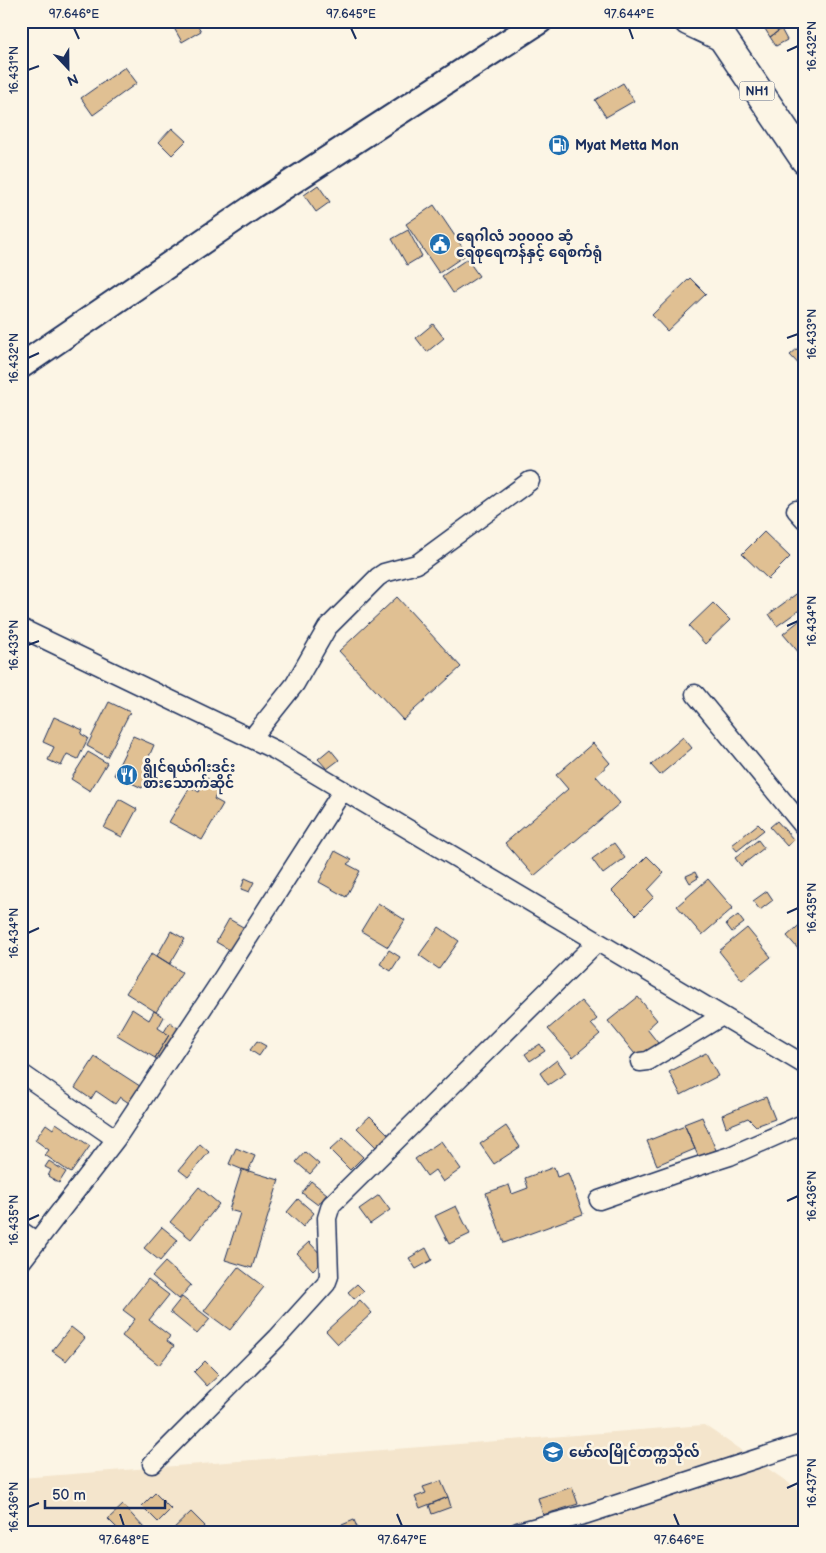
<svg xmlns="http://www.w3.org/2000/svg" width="826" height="1553" viewBox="0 0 826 1553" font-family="'Balsamiq Sans','Noto Sans Myanmar',sans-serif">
	<rect width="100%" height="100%" fill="#fcf5e5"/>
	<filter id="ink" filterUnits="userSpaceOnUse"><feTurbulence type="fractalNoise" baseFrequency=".02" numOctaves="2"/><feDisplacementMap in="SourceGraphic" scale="10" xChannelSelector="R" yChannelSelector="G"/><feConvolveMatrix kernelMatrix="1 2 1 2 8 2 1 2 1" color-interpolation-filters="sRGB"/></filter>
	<g filter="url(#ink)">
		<path fill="#f4e5cc" d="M704,1425L802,1492L801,1532H21V1478Z"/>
		<path fill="#e0c093" stroke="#1b2f5e" d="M170,21H195L201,31L182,42Z
			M766,21H784L787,25L770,37L762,24Z
			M805,27V41L798,36Z
			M781,29L787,40L776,46L770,37Z
			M125,67L137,83L93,115L81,98Z
			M623,83L634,101L606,117L595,100Z
			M805,83V95L799,87Z
			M172,128L186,141L172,155L159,142Z
			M318,185L330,202L316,212L304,195Z
			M434,205L467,254L439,273L406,224Z
			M408,230L422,256L407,265L392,239Z
			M467,259L479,276L453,293L442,276Z
			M690,278L706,294L667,331L652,315Z
			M433,324L444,338L427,352L416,338Z
			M805,342V371L790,355Z
			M764,532L790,557L768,579L742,554Z
			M803,589L805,606L777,626L769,614Z
			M397,597L461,667L403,720L339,651Z
			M713,603L730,620L705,644L689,626Z
			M805,616V670L797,661L800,654L783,634Z
			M109,702L130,712L107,757L87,746Z
			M54,717L83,730L81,734L88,738L78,759L67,754L61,766L48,760L54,747L43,742Z
			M133,736L154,745L147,761L154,764L142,788L114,775Z
			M683,737L692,748L660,775L651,765Z
			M593,743L610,763L596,776L620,803L534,876L505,843L568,789L556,775Z
			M330,749L339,760L327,769L318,759Z
			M88,752L107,763L90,791L71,779Z
			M207,778L221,786L214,799L223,804L202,840L169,822L190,787L199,792Z
			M119,799L137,809L122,837L104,828Z
			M777,821L794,840L787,846L770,827Z
			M758,824L764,830L737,851L732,845Z
			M758,840L764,848L741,866L735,858Z
			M614,843L625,858L603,874L592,859Z
			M335,851L352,860L347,864L360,871L346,897L319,882Z
			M647,856L664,873L648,890L654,897L636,915L612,891Z
			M695,872L698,878L690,883L686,876Z
			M245,878L254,882L249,892L241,889Z
			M708,879L733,908L702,935L677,906Z
			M767,891L773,900L760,910L753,901Z
			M378,903L405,920L388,947L361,931Z
			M738,915L744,923L732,932L726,924Z
			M229,919L250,931L237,954L216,942Z
			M805,920V957L787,936Z
			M439,927L459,941L439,969L419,955Z
			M747,928L771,957L742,980L719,951Z
			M171,931L185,939L170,964L157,956Z
			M389,950L400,957L391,971L380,964Z
			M152,953L182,972L156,1012L126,993Z
			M638,997L657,1020L647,1029L658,1043L639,1059L608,1021Z
			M581,1001L597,1019L591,1024L600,1034L573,1057L548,1029Z
			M132,1009L149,1020L154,1011L164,1017L158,1028L169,1035L155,1058L117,1035Z
			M170,1022L184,1033L164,1063L155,1058L169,1035L164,1032Z
			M257,1041L266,1046L259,1056L250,1050Z
			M540,1044L545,1051L530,1061L525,1054Z
			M706,1053L718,1076L681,1095L669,1072Z
			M95,1057L146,1090L135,1107L120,1097L115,1104L96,1091L91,1099L75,1088Z
			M557,1060L566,1073L548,1085L540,1073Z
			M766,1097L775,1119L756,1126L748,1118L726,1127L722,1115Z
			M370,1116L390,1136L377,1148L357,1128Z
			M702,1117L716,1150L699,1158L684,1124Z
			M56,1123L90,1146L71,1173L45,1155L49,1150L35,1140L46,1124L53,1129Z
			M506,1126L520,1147L494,1164L480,1144Z
			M685,1126L695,1149L657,1165L647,1141Z
			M343,1138L363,1157L350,1170L330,1150Z
			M441,1141L461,1169L443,1182L435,1170L427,1176L415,1159Z
			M200,1144L209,1152L188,1177L179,1170Z
			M236,1148L255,1156L248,1172L229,1164Z
			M305,1152L319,1164L310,1174L296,1162Z
			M49,1161L66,1172L59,1183L48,1176L51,1170L45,1167Z
			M554,1167L557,1177L568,1173L583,1214L504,1243L486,1193L509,1185L512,1194L528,1188L525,1178Z
			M242,1169L279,1180L252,1268L225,1260L240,1213L229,1210Z
			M311,1181L327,1194L318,1205L302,1193Z
			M199,1187L219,1204L191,1239L170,1222Z
			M379,1195L390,1210L370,1224L359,1209Z
			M298,1199L314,1213L303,1227L287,1212Z
			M456,1206L470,1234L449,1244L435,1216Z
			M162,1227L178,1240L160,1261L144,1248Z
			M309,1242L325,1259L313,1270L297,1253Z
			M426,1248L432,1260L416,1269L409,1258Z
			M165,1262L191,1285L179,1299L152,1276Z
			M238,1267L264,1287L230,1330L204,1311Z
			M148,1279L169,1295L149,1320L170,1336L167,1341L174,1346L159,1365L122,1336L135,1319L123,1310Z
			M357,1284L364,1291L354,1299L348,1292Z
			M182,1297L210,1319L197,1334L170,1312Z
			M360,1300L372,1313L338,1344L326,1331Z
			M71,1327L85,1338L66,1361L52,1351Z
			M205,1361L219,1375L207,1386L194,1372Z
			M805,1465V1478L801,1466Z
			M441,1481L448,1497L420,1508L415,1497L426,1493L423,1487Z
			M572,1487L578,1504L543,1515L538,1498Z
			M155,1493L171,1509L158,1522L142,1506Z
			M448,1497L451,1507L432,1514L429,1505Z
			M123,1505L144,1528L140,1532H121L108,1519Z
			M191,1512L205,1526L200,1532H170Z
			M354,1520L359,1532H325Z"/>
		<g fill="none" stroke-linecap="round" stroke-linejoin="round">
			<g stroke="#1b2f5e" stroke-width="21">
				<path id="minor" d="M796,510L805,520
					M21,628L275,750L805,1065
					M695,694L805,828
					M252,738L295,684L327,628L378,577L384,573L417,564L530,481
					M640,1062L648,1061L722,1016
					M21,1073L116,1139
					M599,1200L671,1175L730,1156L805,1123
					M21,1231L37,1242
					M21,1262L116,1139L220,982L343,790
					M152,1464L277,1338L326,1284L329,1276L327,1218L331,1205L597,942
					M518,1532L587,1514L805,1443"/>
			</g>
			<g stroke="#1b2f5e" stroke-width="28">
				<path id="secondary" d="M21,366L253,207L540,21"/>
			</g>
			<g stroke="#1b2f5e" stroke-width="31">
				<path id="primary" d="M688,21L722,37"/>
			</g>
			<g stroke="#1b2f5e" stroke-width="31">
				<path id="trunk" d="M711,21L805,160"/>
			</g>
			<use href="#minor" stroke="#fcf5e5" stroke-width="18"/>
			<use href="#secondary" stroke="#fcf5e5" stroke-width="24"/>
			<use href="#primary" stroke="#fcf5e5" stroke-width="28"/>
			<use href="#trunk" stroke="#fcf5e5" stroke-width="28"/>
		</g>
	</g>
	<path fill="none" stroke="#1b2f5e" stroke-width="2" d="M74,28L79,39M351,28L356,39M629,28L633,39M787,51L798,46M28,70L39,66M787,338L798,334M28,358L39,353M787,626L798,621M28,645L39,641M787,913L798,908M28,933L39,928M787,1201L798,1196M28,1220L39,1215M787,1488L798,1483M28,1507L39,1503M120,1514L124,1526M397,1514L402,1526M674,1514L679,1526"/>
	<defs>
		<g id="fuel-disc" transform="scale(1.125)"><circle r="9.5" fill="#1f6fb2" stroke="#fcf5e5"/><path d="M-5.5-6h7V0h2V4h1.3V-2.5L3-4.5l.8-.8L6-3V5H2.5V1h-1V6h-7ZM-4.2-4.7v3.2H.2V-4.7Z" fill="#fff"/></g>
		<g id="civic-disc" transform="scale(1.125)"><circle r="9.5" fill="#1f6fb2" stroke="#fcf5e5"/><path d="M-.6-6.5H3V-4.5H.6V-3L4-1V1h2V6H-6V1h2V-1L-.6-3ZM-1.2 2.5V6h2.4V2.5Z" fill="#fff"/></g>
		<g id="restaurant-disc" transform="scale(1.125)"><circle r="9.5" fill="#1f6fb2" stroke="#fcf5e5"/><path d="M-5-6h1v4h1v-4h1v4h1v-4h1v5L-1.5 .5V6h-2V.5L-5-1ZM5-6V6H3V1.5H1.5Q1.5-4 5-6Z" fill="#fff"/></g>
		<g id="university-disc" transform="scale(1.125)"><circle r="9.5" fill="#1f6fb2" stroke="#fcf5e5"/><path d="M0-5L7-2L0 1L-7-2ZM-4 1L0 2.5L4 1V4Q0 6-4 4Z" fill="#fff"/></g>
	</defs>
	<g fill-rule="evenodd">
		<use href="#fuel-disc" x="559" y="145"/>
		<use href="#civic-disc" x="440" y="244"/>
		<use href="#restaurant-disc" x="127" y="775"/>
		<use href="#university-disc" x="553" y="1452"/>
	</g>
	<g text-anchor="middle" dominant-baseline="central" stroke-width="5" stroke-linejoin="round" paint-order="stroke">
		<rect fill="#fcf5e5" stroke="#5e6a86" stroke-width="1" x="739.5" y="81.5" width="35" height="19" rx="4"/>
		<g font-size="12" font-weight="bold" fill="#1b2f5e">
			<text x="757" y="91">NH1</text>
		</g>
		<g font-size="14" font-weight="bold" fill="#1b2f5e" stroke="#fcf5e5" text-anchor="start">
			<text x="575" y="145">Myat Metta Mon</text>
			<text x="456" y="236">ရေဂါလံ ၁၀၀၀၀ ဆံ့<tspan x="456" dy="16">ရေစုရေကန်နှင့် ရေစက်ရုံ</tspan></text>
			<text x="143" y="767">ရွိုင်ရယ်ဂါးဒင်း<tspan x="143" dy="16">စားသောက်ဆိုင်</tspan></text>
			<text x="569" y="1452">မော်လမြိုင်တက္ကသိုလ်</text>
		</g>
	</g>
	<rect width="826" height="1553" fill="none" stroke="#fcf5e5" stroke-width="55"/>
	<g transform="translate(68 68) rotate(158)" stroke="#fcf5e5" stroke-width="4" paint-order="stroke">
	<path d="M0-4L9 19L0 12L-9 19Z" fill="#1b2f5e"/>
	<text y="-8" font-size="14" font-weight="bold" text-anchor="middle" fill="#1b2f5e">N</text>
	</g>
	<path d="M45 1500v8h120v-8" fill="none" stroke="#1b2f5e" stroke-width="2.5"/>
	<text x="52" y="1500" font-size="15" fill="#1b2f5e" stroke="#fcf5e5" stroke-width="4" paint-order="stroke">50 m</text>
	<rect x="28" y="28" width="770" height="1498" fill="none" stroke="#1b2f5e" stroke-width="2"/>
	<g font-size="12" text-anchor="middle" fill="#1b2f5e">
		<text x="74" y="18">97.646°E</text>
		<text x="351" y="18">97.645°E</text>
		<text x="629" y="18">97.644°E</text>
		<text transform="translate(812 46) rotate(-90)" y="4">16.432°N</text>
		<text transform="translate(14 70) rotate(-90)" y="4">16.431°N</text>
		<text transform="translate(812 334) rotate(-90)" y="4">16.433°N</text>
		<text transform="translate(14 358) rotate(-90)" y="4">16.432°N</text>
		<text transform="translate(812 621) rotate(-90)" y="4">16.434°N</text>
		<text transform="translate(14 645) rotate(-90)" y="4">16.433°N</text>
		<text transform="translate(812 908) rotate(-90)" y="4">16.435°N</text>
		<text transform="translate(14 933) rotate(-90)" y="4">16.434°N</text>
		<text transform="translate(812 1196) rotate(-90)" y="4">16.436°N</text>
		<text transform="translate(14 1220) rotate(-90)" y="4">16.435°N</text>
		<text transform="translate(812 1483) rotate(-90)" y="4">16.437°N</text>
		<text transform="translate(14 1507) rotate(-90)" y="4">16.436°N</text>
		<text x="124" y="1544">97.648°E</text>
		<text x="402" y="1544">97.647°E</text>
		<text x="679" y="1544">97.646°E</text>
	</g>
</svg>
